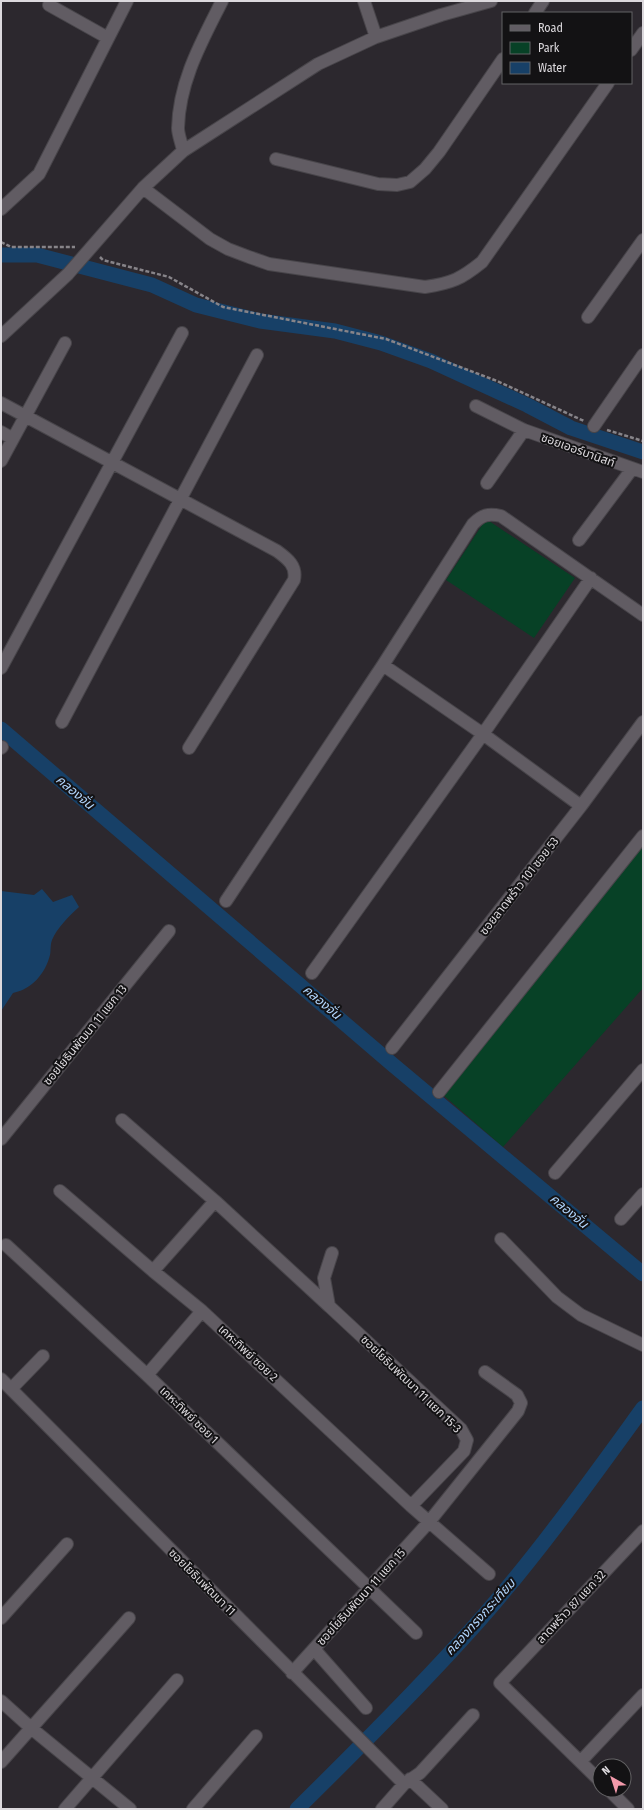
<svg xmlns="http://www.w3.org/2000/svg" width="644" height="1810" viewBox="0 0 644 1810" font-family="'Fira Sans Condensed','Noto Sans Thai',sans-serif">
	<rect width="100%" height="100%" fill="#2c282e"/>
	<path fill="#074126" d="M486,519L575,578L534,638L446,580Z
		M643,842V988L503,1147L442,1094Z"/>
	<path fill="#174067" d="M42,889L53,902L72,895L79,907C69,916 57,928 52,940C50,945 51,951 50,955C45,974 32,989 13,993L1,1011V891L34,895Z"/>
	<g fill="none" stroke-linecap="round" stroke-linejoin="round">
		<path stroke="#174067" stroke-width="15" d="M1,255H37L152,285L196,305L260,321L335,331L381,343L431,361L527,405L571,428L643,452
			M1,729L392,1064L643,1274
			M297,1809C359,1748 421,1686 478,1622C538,1554 590,1481 643,1408"/>
		<g stroke="#48454a" stroke-width="14">
			<path id="minor" d="M364,1L376,37
				M49,5L108,38
				M535,13L543,1
				M631,50L643,33
				M183,151C182,144 178,135 178,128C179,81 202,41 222,1
				M276,159L378,184L397,185L410,182L425,169L439,152L503,59
				M143,188L210,239L228,249L249,257L269,264L425,287C452,283 461,279 482,262L608,83
				M1,209L39,174L127,1
				M588,317L643,240
				M1,336L68,274L143,188L183,151L318,64L376,37L441,15L491,1
				M1,403L277,551C288,559 297,566 294,580L189,748
				M476,406L524,430L643,472
				M594,426L643,355
				M1,432L13,439
				M1,461L65,343
				M487,483L524,430
				M579,540L632,469
				M383,665L483,734L581,806
				M1,668L182,333
				M62,722L257,355
				M1,748L2,747
				M226,901L383,665L473,524C482,515 488,513 501,516L643,615
				M312,973L483,734L591,578
				M392,1048L581,806L643,722
				M439,1092L643,836
				M122,1120L215,1201L329,1306
				M1,1139L169,931
				M555,1173L643,1070
				M60,1191L153,1271L202,1311L411,1506L489,1574
				M621,1219L643,1194
				M501,1239L557,1297L581,1315L643,1345
				M6,1245L147,1375L416,1633
				M332,1253L324,1278L329,1306L461,1429L467,1440L464,1451L411,1506
				M153,1271L215,1201
				M147,1375L202,1311
				M1,1379L404,1784
				M11,1389L43,1356
				M1,1618L67,1544
				M314,1649L366,1708
				M292,1673L429,1522L518,1411L521,1403L517,1395L485,1372
				M1,1701L31,1728L130,1809
				M581,1761L643,1695
				M1,1762L129,1618
				M410,1779L442,1809
				M600,1781L500,1683L643,1531
				M609,1790L628,1809
				M65,1809L177,1680
				M193,1809L256,1736
				M382,1809L404,1784L420,1773L473,1715"/>
		</g>
		<path stroke="#878489" stroke-width="2.5" stroke-dasharray="4 2" stroke-linecap="butt" d="M1,242L11,247H75
			M100,257L103,260L169,277L223,307L386,339L497,381L584,421
			M607,430L643,441"/>
		<use href="#minor" stroke="#615c63" stroke-width="12"/>
	</g>
	<g text-anchor="middle" dominant-baseline="central" stroke-width="4" stroke-linejoin="round" paint-order="stroke">
		<g font-size="12" fill="#dcd9dd" stroke="#131214">
			<text transform="translate(578 450) rotate(20)">ซอยเออร์บานิสท์</text>
			<text transform="translate(519 886) rotate(-52)">ซอยลาดพร้าว 101 ซอย 53</text>
			<text transform="translate(85 1035) rotate(-51)">ซอยโยธินพัฒนา 11 แยก 13</text>
			<text transform="translate(248 1353) rotate(43)">เคหะทิพย์ ซอย 2</text>
			<text transform="translate(411 1384) rotate(44)">ซอยโยธินพัฒนา 11 แยก 15-3</text>
			<text transform="translate(189 1415) rotate(44)">เคหะทิพย์ ซอย 1</text>
			<text transform="translate(202 1582) rotate(45)">ซอยโยธินพัฒนา 11</text>
			<text transform="translate(361 1597) rotate(-48)">ซอยโยธินพัฒนา 11 แยก 15</text>
			<text transform="translate(571 1607) rotate(-47)">ลาดพร้าว 87 แยก 32</text>
		</g>
		<g font-size="13" font-style="italic" fill="#b1d6fd" stroke="#131214">
			<text transform="translate(75 792) rotate(40)">คลองจั่น</text>
			<text transform="translate(322 1002) rotate(40)">คลองจั่น</text>
			<text transform="translate(569 1211) rotate(40)">คลองจั่น</text>
			<text transform="translate(480 1617) rotate(-48)">คลองทรงกระเทียม</text>
		</g>
	</g>
	<rect width="644" height="1810" fill="none" stroke="#dcd9dd" stroke-width="4"/>
	<rect x="502" y="12" width="130" height="72" fill="#131214" stroke="#636264"/>
	<rect x="510" y="25" width="20" height="6" fill="#615c63" stroke="#636264"/>
	<text x="538" y="32" font-size="12" fill="#dcd9dd">Road</text>
	<rect x="510" y="42" width="20" height="12" fill="#074126" stroke="#636264"/>
	<text x="538" y="52" font-size="12" fill="#dcd9dd">Park</text>
	<rect x="510" y="62" width="20" height="12" fill="#174067" stroke="#636264"/>
	<text x="538" y="72" font-size="12" fill="#dcd9dd">Water</text>
	<g transform="translate(612 1778) rotate(321)"><circle r="19" fill="#131214" stroke="#636264"/>
	<path d="M0-3L7 15L0 10L-7 15Z" fill="#f39aab"/>
	<text y="-6" font-size="11" font-weight="bold" text-anchor="middle" fill="#dcd9dd">N</text>
	</g>
</svg>
